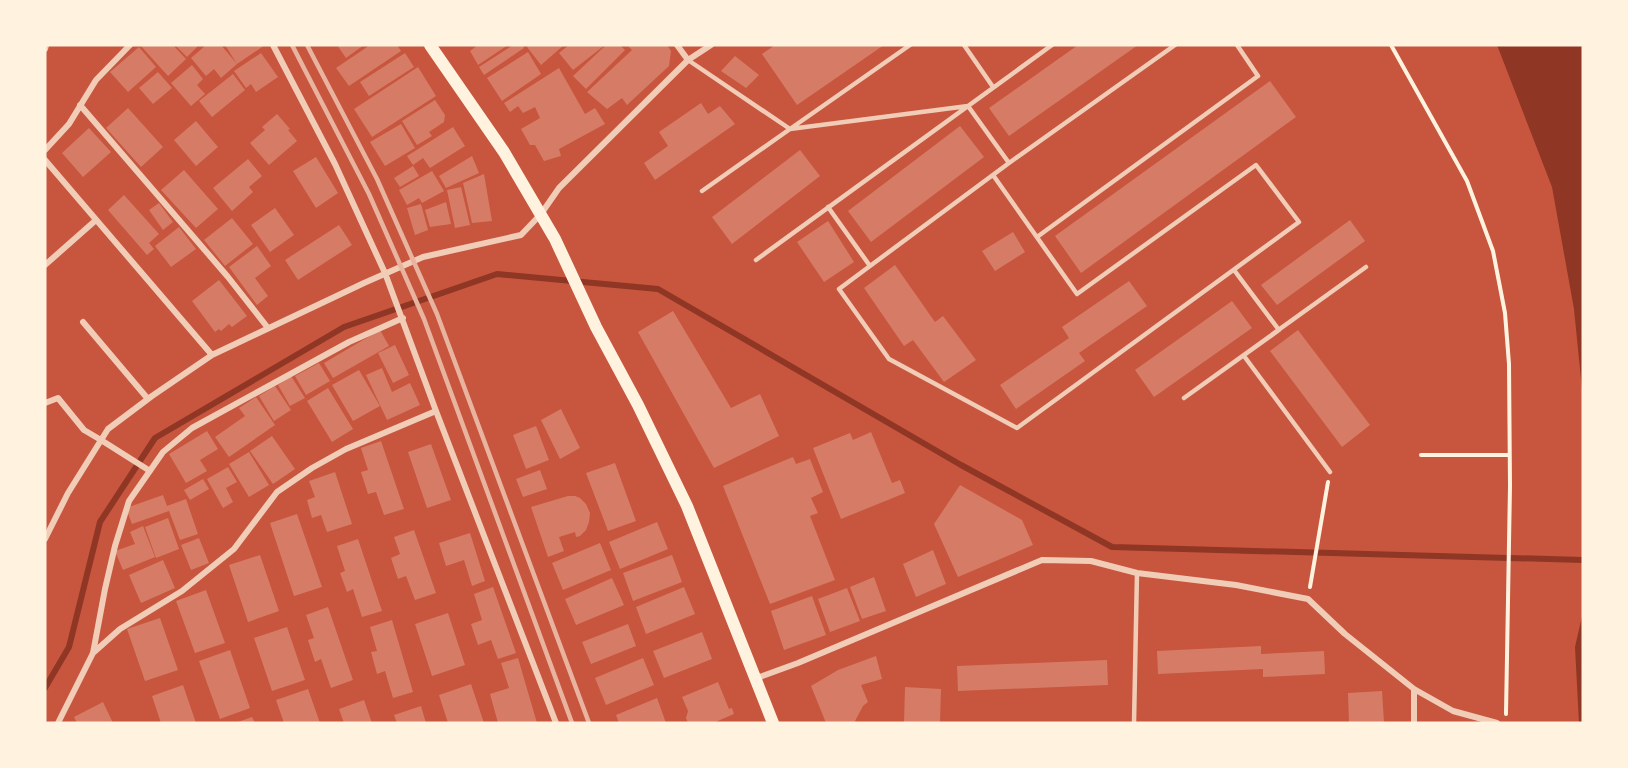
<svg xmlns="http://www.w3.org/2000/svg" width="1628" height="768" viewBox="0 0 1628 768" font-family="Roboto,sans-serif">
	<rect width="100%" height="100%" fill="#c8553d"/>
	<path fill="#8f3625" d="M1497,45H1583V399L1574,309L1552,187Z
		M1583,612V723H1579L1575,647Z"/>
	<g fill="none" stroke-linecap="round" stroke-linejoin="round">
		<path stroke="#8f3625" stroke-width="6" d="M45,688L69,647L100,522L155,438L344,327L497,274L658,289L961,465L1112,547L1583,560"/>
	</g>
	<path fill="#d67c66" d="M140,45H173L186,59L168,76Z
		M175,45H199L187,57Z
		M206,45H221L237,64L221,78L214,69L206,76L191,58Z
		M225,45H265L237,64Z
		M337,45H364L346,58Z
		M370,45H397L401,51L349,86L336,68Z
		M478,45H508L478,65L470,51Z
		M513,45H523L524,48L484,75L479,67Z
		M531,45H564L541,65L527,47Z
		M569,45H605L573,70L559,53Z
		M606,45H620L625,50L586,89L573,76Z
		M627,45H667L671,51L669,66L627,105L622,98L607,109L587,92L632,50Z
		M775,45H884L797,105L762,54Z
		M1078,45H1138L1009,136L989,108Z
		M139,47L156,67L128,92L110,72Z
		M528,52L541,74L502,101L487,78Z
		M261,53L278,77L256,92L251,84L246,88L234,71Z
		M405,53L414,67L369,96L360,82Z
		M735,56L759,75L746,88L721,71Z
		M192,65L203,79L197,85L205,94L191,106L171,83Z
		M418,67L436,96L372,137L354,109Z
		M559,68L585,114L595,108L605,124L559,149L561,156L544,161L535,145H530L521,129L540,118L535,107L523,113L518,106L510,112L504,103Z
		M158,72L172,88L153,104L139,88Z
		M233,74L245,90L212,117L199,101Z
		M1270,81L1296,117L1081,273L1055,236Z
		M435,100L445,115L444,122L429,132L432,136L417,145L402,121Z
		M701,103L708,114L720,106L735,124L655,180L644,163L668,146L659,132Z
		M128,108L163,147L141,167L106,128Z
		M277,114L290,129L288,130L297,141L269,165L250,143L265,130L262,127Z
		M196,121L218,147L196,166L174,140Z
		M401,124L415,148L385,166L370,142Z
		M960,126L984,157L871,242L848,211Z
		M453,127L465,146L430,168L423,158L413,165L407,156Z
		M89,128L111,152L83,177L62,153Z
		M800,150L820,176L732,244L712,217Z
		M472,156L479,173L446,188L439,176Z
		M316,157L338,193L316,208L293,171Z
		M248,159L262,176L249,187L253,192L232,211L213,188Z
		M413,166L419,176L400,187L394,178Z
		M184,170L218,209L196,228L161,190Z
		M432,171L444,191L422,203L419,198L407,205L399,190Z
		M484,174L492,221L472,223L463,183Z
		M461,187L470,225L455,228L447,190Z
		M124,195L159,234L149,243L154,249L147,255L108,210Z
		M446,202L451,224L430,227L425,210Z
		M159,203L173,222L163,230L149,210Z
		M421,204L428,230L415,235L407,208Z
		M275,208L294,235L270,252L251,225Z
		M232,218L253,244L225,266L204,240Z
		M1350,220L1365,241L1277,305L1261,285Z
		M828,221L854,262L824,282L797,242Z
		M339,225L352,245L298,280L285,260Z
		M179,227L196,249L171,267L155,246Z
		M1013,232L1025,252L995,271L982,251Z
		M257,246L271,266L255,278L268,296L257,305L229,267Z
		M895,265L935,322L943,316L976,360L944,382L913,340L904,346L864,288Z
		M219,280L247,316L232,327L229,324L221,331L219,329L215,332L192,301Z
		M1129,281L1147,306L1079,353L1085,361L1016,409L1000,385L1069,338L1062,327Z
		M1232,301L1252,328L1154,397L1135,370Z
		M673,311L731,408L760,394L779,436L714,468L638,332Z
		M380,330L389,346L333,378L324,363Z
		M1298,330L1370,425L1342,447L1270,351Z
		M395,345L409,375L393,383L378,353Z
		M319,363L330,381L306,395L295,376Z
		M382,368L392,392L410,383L420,405L387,420L366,375Z
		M359,370L380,406L353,421L332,385Z
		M291,376L305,398L290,406L278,385Z
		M275,386L291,410L274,421L259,396Z
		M328,388L353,429L332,442L307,401Z
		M256,397L275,425L229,457L215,437L245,416L239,408Z
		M561,409L580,448L560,459L541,420Z
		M536,426L549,460L526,469L513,435Z
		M207,431L218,449L200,460L207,471L186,483L169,454Z
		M871,432L892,483L900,480L905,493L841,519L813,448L850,433L853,440Z
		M272,436L295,469L273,484L250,451Z
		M381,441L404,509L384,515L376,492L368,494L361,472L368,470L361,448Z
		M431,444L451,500L427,508L408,452Z
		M249,452L269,485L249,497L229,464Z
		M793,457L796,464L810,459L823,492L811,498L818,513L810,516L835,580L770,604L723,486Z
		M615,463L636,521L608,531L586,473Z
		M228,467L237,482L226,488L233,502L223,508L207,479Z
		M540,470L547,489L523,497L516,479Z
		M335,472L352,524L327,532L321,515L312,518L307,500L315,497L309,481Z
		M203,479L209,489L190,500L184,490Z
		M960,485L1022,520L1033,545L958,577L934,524Z
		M163,495L167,506L186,499L198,534L180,540L169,511L132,524L126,508Z
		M568,496H575L580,498L586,504L590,513L589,522L586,530L580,536L576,537L575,532L559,537L564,551L548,557L531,507Z
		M297,514L322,587L294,596L270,523Z
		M168,518L179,549L156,558L145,527Z
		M657,522L668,549L620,569L609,542Z
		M143,526L155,557L123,570L115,551L135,544L130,532Z
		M414,530L436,593L415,600L406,576L398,579L391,558L400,554L394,537Z
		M470,533L485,581L472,586L464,560L446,566L439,543Z
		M199,538L209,563L191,570L181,545Z
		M358,539L382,611L362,617L353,589L347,592L340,573L345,571L337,546Z
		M600,543L611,570L563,590L552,563Z
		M933,550L946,584L916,597L903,564Z
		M260,555L279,611L248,622L229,565Z
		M672,555L682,582L633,601L623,573Z
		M163,560L175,588L141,603L129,575Z
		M874,577L886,611L862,619L850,587Z
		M612,578L624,605L576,625L565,599Z
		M493,587L516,653L498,659L491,640L478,645L471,624L482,620L474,594Z
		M684,587L695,614L646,634L636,607Z
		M847,588L860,621L830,632L818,599Z
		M206,590L225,643L195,653L176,601Z
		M812,596L826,635L784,650L771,611Z
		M328,607L353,680L331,688L321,659L315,662L308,640L314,638L306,615Z
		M448,613L465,665L432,676L415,624Z
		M160,618L178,670L145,681L127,629Z
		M392,620L413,692L393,698L385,671L377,674L371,652L377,651L370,627Z
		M628,624L636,646L591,664L582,642Z
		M287,627L305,680L272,691L254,638Z
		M702,632L712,659L664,678L653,651Z
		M1261,646V654L1324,651L1325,674L1263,677V669L1158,674L1157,651Z
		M230,650L250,708L220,719L199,661Z
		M876,656L882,679L861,685L868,702L863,706L855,721L856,723H826L811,686L838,670Z
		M518,658L537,723H498L490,694L509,688L501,663Z
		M643,658L654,685L606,705L595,678Z
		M1107,660L1108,685L958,691L957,666Z
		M718,682L729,709L732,708L734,714L713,723H688L686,718L688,711L682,697Z
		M471,684L484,723H448L439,695Z
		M183,685L196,723H161L152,696Z
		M905,687L941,689L940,723H904Z
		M308,689L320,723H284L276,700Z
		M1382,691L1384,723H1349L1348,693Z
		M657,698L666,723H619L616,715Z
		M364,700L372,723H344L339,709Z
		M103,702L113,723H77L74,717Z
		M421,706L426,723H397L394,715Z
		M252,717L255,723H235Z"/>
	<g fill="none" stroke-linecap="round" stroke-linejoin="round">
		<path stroke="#fff3e0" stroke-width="4" d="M1391,45L1467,181L1493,251L1505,313L1509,364L1510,486L1506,714
			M1421,455H1509
			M1310,587L1328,482"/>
		<path stroke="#f1ccb7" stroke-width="4.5" d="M964,45L993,87
			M688,60L790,129L910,45
			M1009,163L1175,45
			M702,191L790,129L968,106L1009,163L870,266L828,207
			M1037,237L1258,76L1237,45
			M756,260L1052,45
			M870,266L839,289L889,359L1017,428L1299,222L1256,165L1077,294L993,175
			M1234,270L1279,330L1184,398L1366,267
			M1244,356L1330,472
			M1134,723L1137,573"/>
		<path stroke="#f1ccb7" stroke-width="6" d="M273,45L335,164L385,273L436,411L556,723
			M677,45L688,60
			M45,49L46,45
			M80,105L228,277L268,328
			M45,150L69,124L96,80L130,45
			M45,160L212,355
			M45,265L96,220
			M83,322L148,399
			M45,403L58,398L84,430L101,440L150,471
			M45,539L68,493L108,429L152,396L212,355L364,283L423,257L521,235L541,214L559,188L688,60L711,45
			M93,653L105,589L115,546L129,501L163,452L192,428L349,342L403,318
			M757,678L798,663L1042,560L1091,561L1137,573L1236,585L1308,599L1345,634L1414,689L1453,711L1497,723
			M58,723L93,653L120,629L182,591L234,549L277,492L312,468L346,449L436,411
			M1414,723V689"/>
		<path stroke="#fff3e0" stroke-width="12" d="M430,45L504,152L555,239L596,327L638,405L687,506L773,723"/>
		<path stroke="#e9b49f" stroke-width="4.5" d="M292,45L369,194L424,319L572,723
			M307,45L377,179L437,314L589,723"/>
	</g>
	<rect width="1628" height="768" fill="none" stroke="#fff3e0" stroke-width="93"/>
</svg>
